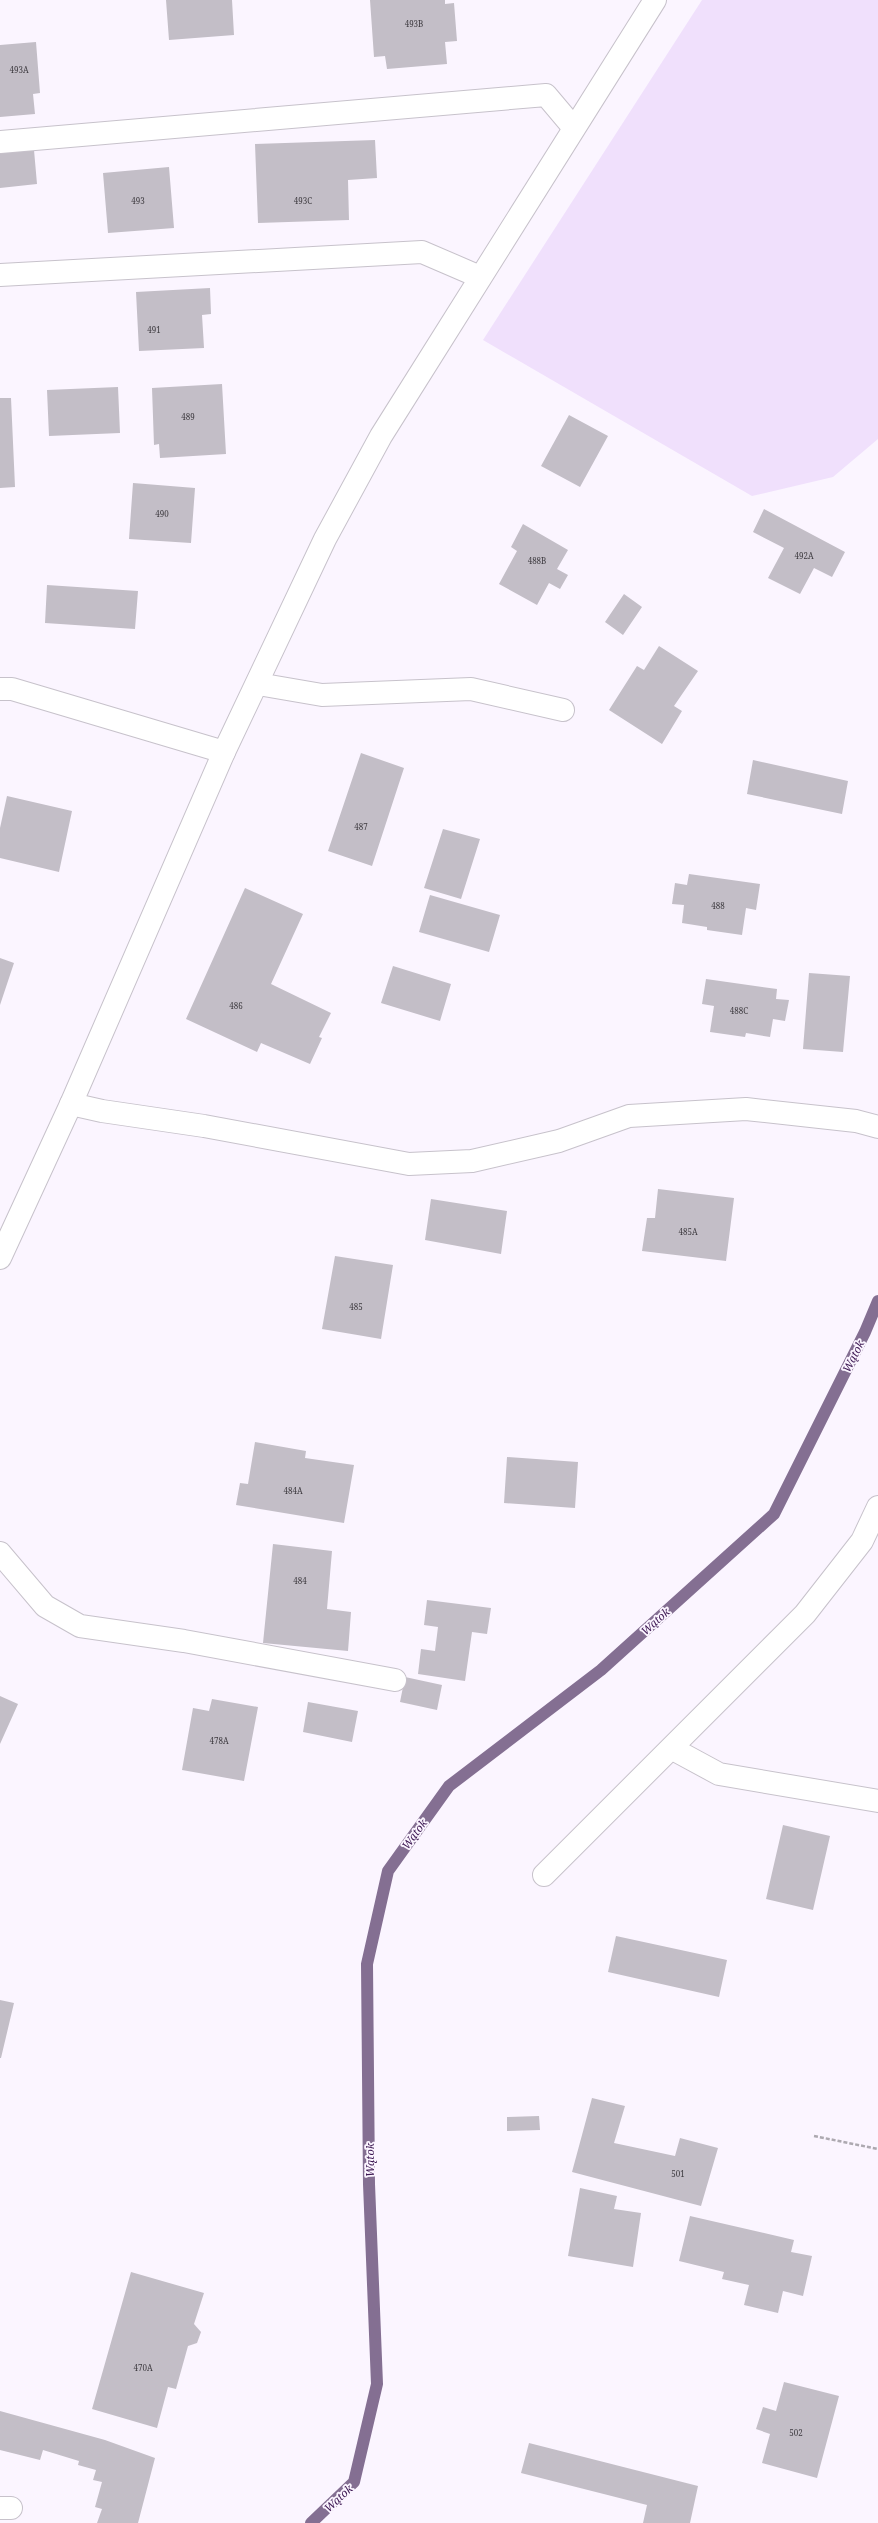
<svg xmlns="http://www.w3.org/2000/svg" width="878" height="2523" viewBox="0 0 878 2523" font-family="'Noto Serif',serif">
	<rect width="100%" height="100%" fill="#fbf5ff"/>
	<path fill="#f0e0fc" d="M702,0H878V439L833,477L752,496L483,340Z"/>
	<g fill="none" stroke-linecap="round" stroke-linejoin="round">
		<path stroke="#846f92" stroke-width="12" d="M311,2523L354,2482L377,2384L369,2184L367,1964L388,1871L449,1786L601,1670L774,1514L865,1332L878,1301"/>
	</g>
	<path fill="#c3bec7" d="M166,0H232L234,35L169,40Z
		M370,0H445V4L454,3L457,41L445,42L447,64L387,69L385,56L374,57Z
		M36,42L40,93L33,94L35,114L0,117V45Z
		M375,140L377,178L348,180L349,220L258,223L255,144Z
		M34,150L37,184L0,188V153Z
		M169,167L174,228L108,233L103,173Z
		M210,288L211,314L202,315L204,348L139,351L136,292Z
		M222,384L226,454L160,458L159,444L154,445L152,388Z
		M118,387L120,433L49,436L47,390Z
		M0,398H11L15,487L0,488Z
		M569,415L608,436L580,487L541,466Z
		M133,483L195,488L191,543L129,539Z
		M764,509L845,552L832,577L814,568L800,594L768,578L784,548L753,532Z
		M523,524L568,550L557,569L568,575L560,589L549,583L537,605L499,584L517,551L511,547Z
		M47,585L138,591L135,629L45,623Z
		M624,594L642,607L623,635L605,622Z
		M659,646L698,671L674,706L682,711L662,744L609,710L637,666L644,670Z
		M361,753L404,768L372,866L328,851Z
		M753,760L848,781L842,814L747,794Z
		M7,796L72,811L59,872L0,858V828Z
		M443,829L480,839L461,899L424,888Z
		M689,874L760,884L756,910L746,908L742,935L707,930V927L682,923L684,905L672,904L675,883L687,885Z
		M245,888L303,914L271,984L331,1013L319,1037L322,1038L310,1064L261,1043L257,1052L186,1019Z
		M430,895L500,915L489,952L419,932Z
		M0,958L14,963L0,1005Z
		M393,966L451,984L440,1021L381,1003Z
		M809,973L850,976L843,1052L803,1049Z
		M706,979L777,989L776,999L789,1000L785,1021L773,1019L770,1037L746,1033L745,1037L710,1032L714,1006L702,1004Z
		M658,1189L734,1198L726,1261L642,1251L647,1218H655Z
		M431,1199L507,1211L501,1254L425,1240Z
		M335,1256L393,1265L381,1339L322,1329Z
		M255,1442L306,1451L305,1458L354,1465L344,1523L236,1505L240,1483L248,1484Z
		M507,1457L578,1462L575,1508L504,1503Z
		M273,1544L332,1551L327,1609L351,1612L348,1651L263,1643Z
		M427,1600L491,1608L487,1634L472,1632L465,1681L418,1674L421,1649L435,1651L438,1627L424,1625Z
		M405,1677L442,1685L437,1710L400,1702Z
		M0,1696L18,1704L0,1744Z
		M212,1699L258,1707L244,1781L182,1770L193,1708L209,1711Z
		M308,1702L358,1711L352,1742L303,1732Z
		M783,1825L830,1836L813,1910L766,1899Z
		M616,1936L727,1960L719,1997L608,1972Z
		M0,2000L14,2003L1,2058H0Z
		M592,2098L625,2106L614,2143L675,2156L680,2138L718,2148L701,2206L572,2172Z
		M539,2116L540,2130L507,2131V2117Z
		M580,2188L617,2196L614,2209L641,2213L633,2267L568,2256Z
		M690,2216L794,2240L791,2252L812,2256L803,2296L783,2291L778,2313L744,2305L749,2285L722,2279L724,2272L679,2261Z
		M131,2272L204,2293L194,2324L201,2332L197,2343L188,2346L176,2389L168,2387L157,2428L92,2409Z
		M784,2382L839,2396L817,2478L762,2463L770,2434L756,2429L763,2407L776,2411Z
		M0,2411L105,2440L155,2458L138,2523H97L102,2509L95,2507L102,2482L93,2480L96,2470L78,2465L79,2461L43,2450L40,2460L0,2450Z
		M529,2443L698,2486L690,2523H643L647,2505L521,2473Z"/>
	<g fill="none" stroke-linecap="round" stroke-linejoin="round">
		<g stroke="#c7c2cb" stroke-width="24">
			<path id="lane" d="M0,142L546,95L573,127
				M0,275L422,252L480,277
				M258,684L322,695L471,689L563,710
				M0,689H12L224,752
				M0,1553L45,1606L80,1626L184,1641L395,1680
				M671,1748L719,1774L878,1801
				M544,1875L805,1614L862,1541L878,1507
				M0,2508H11"/>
		</g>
		<g stroke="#c7c2cb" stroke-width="24">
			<path id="street" d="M71,1104L102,1111L204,1126L409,1164L472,1161L559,1141L629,1116L746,1109L856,1121L878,1127"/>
		</g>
		<g stroke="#c7c2cb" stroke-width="24">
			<path id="secondary" d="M0,1258L71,1104L224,752L325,539L381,436L655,0"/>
		</g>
		<path stroke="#ada9b0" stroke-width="2.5" stroke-dasharray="4 2" stroke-linecap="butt" d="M814,2136L878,2149"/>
		<use href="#lane" stroke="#fff" stroke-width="22"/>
		<use href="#street" stroke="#fff" stroke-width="22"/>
		<use href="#secondary" stroke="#fff" stroke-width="22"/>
	</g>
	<g text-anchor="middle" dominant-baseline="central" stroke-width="3.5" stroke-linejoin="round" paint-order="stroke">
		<g font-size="8" fill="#3f3c41">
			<text x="414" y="23">493B</text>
			<text x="19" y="69">493A</text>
			<text x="138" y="200">493</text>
			<text x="303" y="200">493C</text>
			<text x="154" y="329">491</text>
			<text x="188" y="416">489</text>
			<text x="162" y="513">490</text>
			<text x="804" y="555">492A</text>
			<text x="537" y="560">488B</text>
			<text x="361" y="826">487</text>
			<text x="718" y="905">488</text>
			<text x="236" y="1005">486</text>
			<text x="739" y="1010">488C</text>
			<text x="688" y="1231">485A</text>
			<text x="356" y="1306">485</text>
			<text x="293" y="1490">484A</text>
			<text x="300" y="1580">484</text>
			<text x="219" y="1740">478A</text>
			<text x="678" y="2173">501</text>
			<text x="143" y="2367">470A</text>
			<text x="796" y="2432">502</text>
		</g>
		<g font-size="11" font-style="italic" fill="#3c1752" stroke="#fbf5ff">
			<text transform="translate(853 1356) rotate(-63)">Wątok</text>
			<text transform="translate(655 1621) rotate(-42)">Wątok</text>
			<text transform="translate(414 1834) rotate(-54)">Wątok</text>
			<text transform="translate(369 2160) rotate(-90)">Wątok</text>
			<text transform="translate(338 2498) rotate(-43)">Wątok</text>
		</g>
	</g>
</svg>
